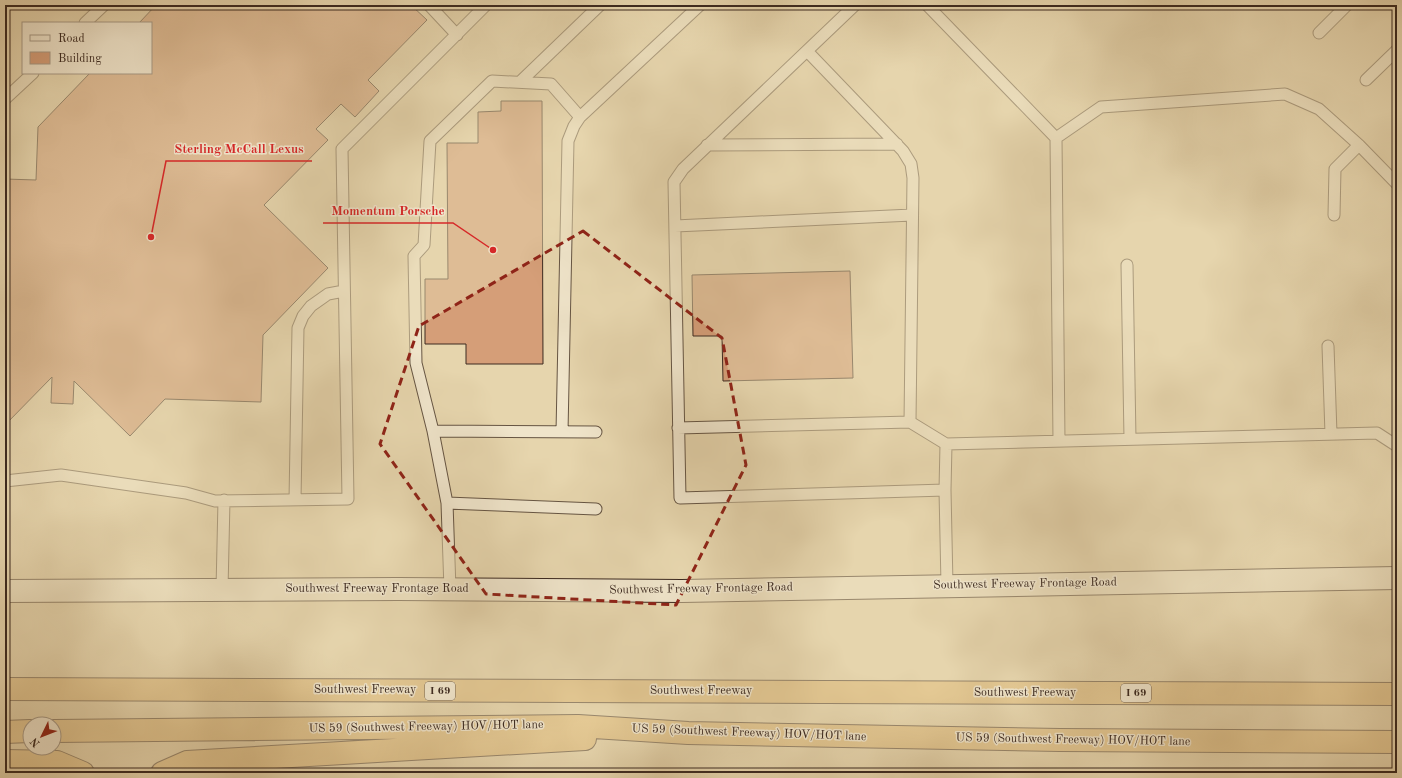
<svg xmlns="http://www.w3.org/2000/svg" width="1402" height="778" viewBox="0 0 1402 778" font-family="'Old Standard TT',serif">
	<rect width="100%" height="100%" fill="#e6d5ad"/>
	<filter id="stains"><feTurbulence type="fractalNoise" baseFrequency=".005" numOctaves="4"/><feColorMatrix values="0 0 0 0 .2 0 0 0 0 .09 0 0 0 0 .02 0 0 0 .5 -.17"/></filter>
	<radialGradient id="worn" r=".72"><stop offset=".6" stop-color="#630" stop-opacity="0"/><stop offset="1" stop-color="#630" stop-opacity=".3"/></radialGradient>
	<path fill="#d59e78" stroke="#3c2a20" d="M156,5H411L427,20L368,80L379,91L355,117L341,104L316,129L328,140L264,205L328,268L263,335L261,402L165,399L130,436L74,381L73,404L51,403L52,377L5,425V179L36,180L38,127L90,73H151V23H139Z
		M501,101H542L543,364H466V344H425V279H448L447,143H478V112L501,111Z
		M850,271L853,378L723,381L722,336H693L692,275Z"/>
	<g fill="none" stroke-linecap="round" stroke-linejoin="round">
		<g stroke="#665543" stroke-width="13">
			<path id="lane" d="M429,5L457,35
				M855,5L683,169L674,182L680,498L945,490
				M927,5L1056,138
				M85,23L104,5
				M1319,33L1347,5
				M807,51L903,151L911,164L913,178L910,422
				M1366,80L1397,50
				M521,81L600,5
				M5,99L33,73
				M707,145L897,144
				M1334,215L1335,169L1359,145
				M675,226L912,215
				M1127,265L1130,439
				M1328,346L1331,434
				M678,428L910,422L946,444L945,490L947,585
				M433,431L596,432
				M562,432L568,141L574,126L580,117L700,5
				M1059,441L1056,138L1101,107L1285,94L1319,109L1359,145L1397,184
				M946,444L1377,433L1397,446
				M5,481L61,475L186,493L215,501L348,499L342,149L486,5
				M295,500L298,328L303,316L311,306L328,294L344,291
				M447,503L596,509
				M450,589L447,503L433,431L416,363L414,256L424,245L430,141L492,81L551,84L580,117
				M222,590L224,500"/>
		</g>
		<g stroke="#3c2a20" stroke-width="24">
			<path id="secondary" d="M5,591L398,589L682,591L1397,578"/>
		</g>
		<g stroke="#3c2a20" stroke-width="24">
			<path id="highway" d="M5,689L1397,694
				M54,731L578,726L688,733L1060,740L1397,742
				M5,732L30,731
				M5,761L57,762L83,773
				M162,773L187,762L585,739"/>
		</g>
		<use href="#lane" stroke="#efe4ca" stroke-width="11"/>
		<use href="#secondary" stroke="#efe4ca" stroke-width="22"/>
		<use href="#highway" stroke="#e3ba76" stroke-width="22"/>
	</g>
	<path d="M0 0H1402V778H0ZM583,231L722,338L746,465L676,605L486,594L380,444L419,326Z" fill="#e6d5ad" fill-opacity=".55" fill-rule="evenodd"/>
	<path fill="none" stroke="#8f2418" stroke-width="3" stroke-dasharray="8 5" stroke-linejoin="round" d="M583,231L722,338L746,465L676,605L486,594L380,444L419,326Z"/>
	<g text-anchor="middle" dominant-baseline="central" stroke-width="3" stroke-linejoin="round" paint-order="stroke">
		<g fill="#efe4ca" stroke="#726253" stroke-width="1">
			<rect x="425" y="682" width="30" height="18" rx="3"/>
			<rect x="1121" y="684" width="30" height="18" rx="3"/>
		</g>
		<g font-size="11" font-weight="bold" fill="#3c2a20">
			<text x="440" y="691">I 69</text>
			<text x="1136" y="693">I 69</text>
		</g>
		<g font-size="12" fill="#3c2a20" stroke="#efe4ca">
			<text transform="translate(1025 584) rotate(-1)">Southwest Freeway Frontage Road</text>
			<text x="377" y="589">Southwest Freeway Frontage Road</text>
			<text transform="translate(701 589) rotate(-1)">Southwest Freeway Frontage Road</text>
			<text x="365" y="690">Southwest Freeway</text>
			<text x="701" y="691">Southwest Freeway</text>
			<text x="1025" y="693">Southwest Freeway</text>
			<text transform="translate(426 727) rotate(-1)">US 59 (Southwest Freeway) HOV/HOT lane</text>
			<text transform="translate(749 733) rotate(2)">US 59 (Southwest Freeway) HOV/HOT lane</text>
			<text transform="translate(1073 740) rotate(1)">US 59 (Southwest Freeway) HOV/HOT lane</text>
		</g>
	</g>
	<path fill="none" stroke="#d62828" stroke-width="1.5" d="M151 237L166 161H312M493 250L453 223H323"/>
	<g fill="#d62828" stroke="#efe4ca" stroke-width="1.5">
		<circle cx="151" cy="237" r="4"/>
		<circle cx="493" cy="250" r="4"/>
	</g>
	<g font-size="13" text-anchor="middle" font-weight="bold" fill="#d62828" stroke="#efe4ca" stroke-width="3" stroke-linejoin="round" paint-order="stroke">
		<text x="239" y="153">Sterling McCall Lexus</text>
		<text x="388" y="215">Momentum Porsche</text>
	</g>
	<rect width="1402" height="778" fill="none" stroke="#e6d5ad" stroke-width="20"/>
	<rect x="6" y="6" width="1390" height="766" fill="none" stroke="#3c2a20" stroke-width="2"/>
	<rect x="10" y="10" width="1382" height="758" fill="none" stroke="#3c2a20"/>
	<rect x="22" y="22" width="130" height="52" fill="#efe4ca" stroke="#a79a86"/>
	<rect x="30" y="35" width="20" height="6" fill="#efe4ca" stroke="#a79a86"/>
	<text x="58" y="42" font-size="12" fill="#3c2a20">Road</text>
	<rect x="30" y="52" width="20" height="12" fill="#d59e78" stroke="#a79a86"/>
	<text x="58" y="62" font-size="12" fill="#3c2a20">Building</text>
	<g transform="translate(42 736) rotate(227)"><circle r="19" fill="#efe4ca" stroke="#a79a86"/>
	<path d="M0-3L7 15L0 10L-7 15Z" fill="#8f2418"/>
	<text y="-6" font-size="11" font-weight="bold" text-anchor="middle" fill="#3c2a20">N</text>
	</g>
	<rect width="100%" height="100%" filter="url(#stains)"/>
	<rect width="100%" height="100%" fill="url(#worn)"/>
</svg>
